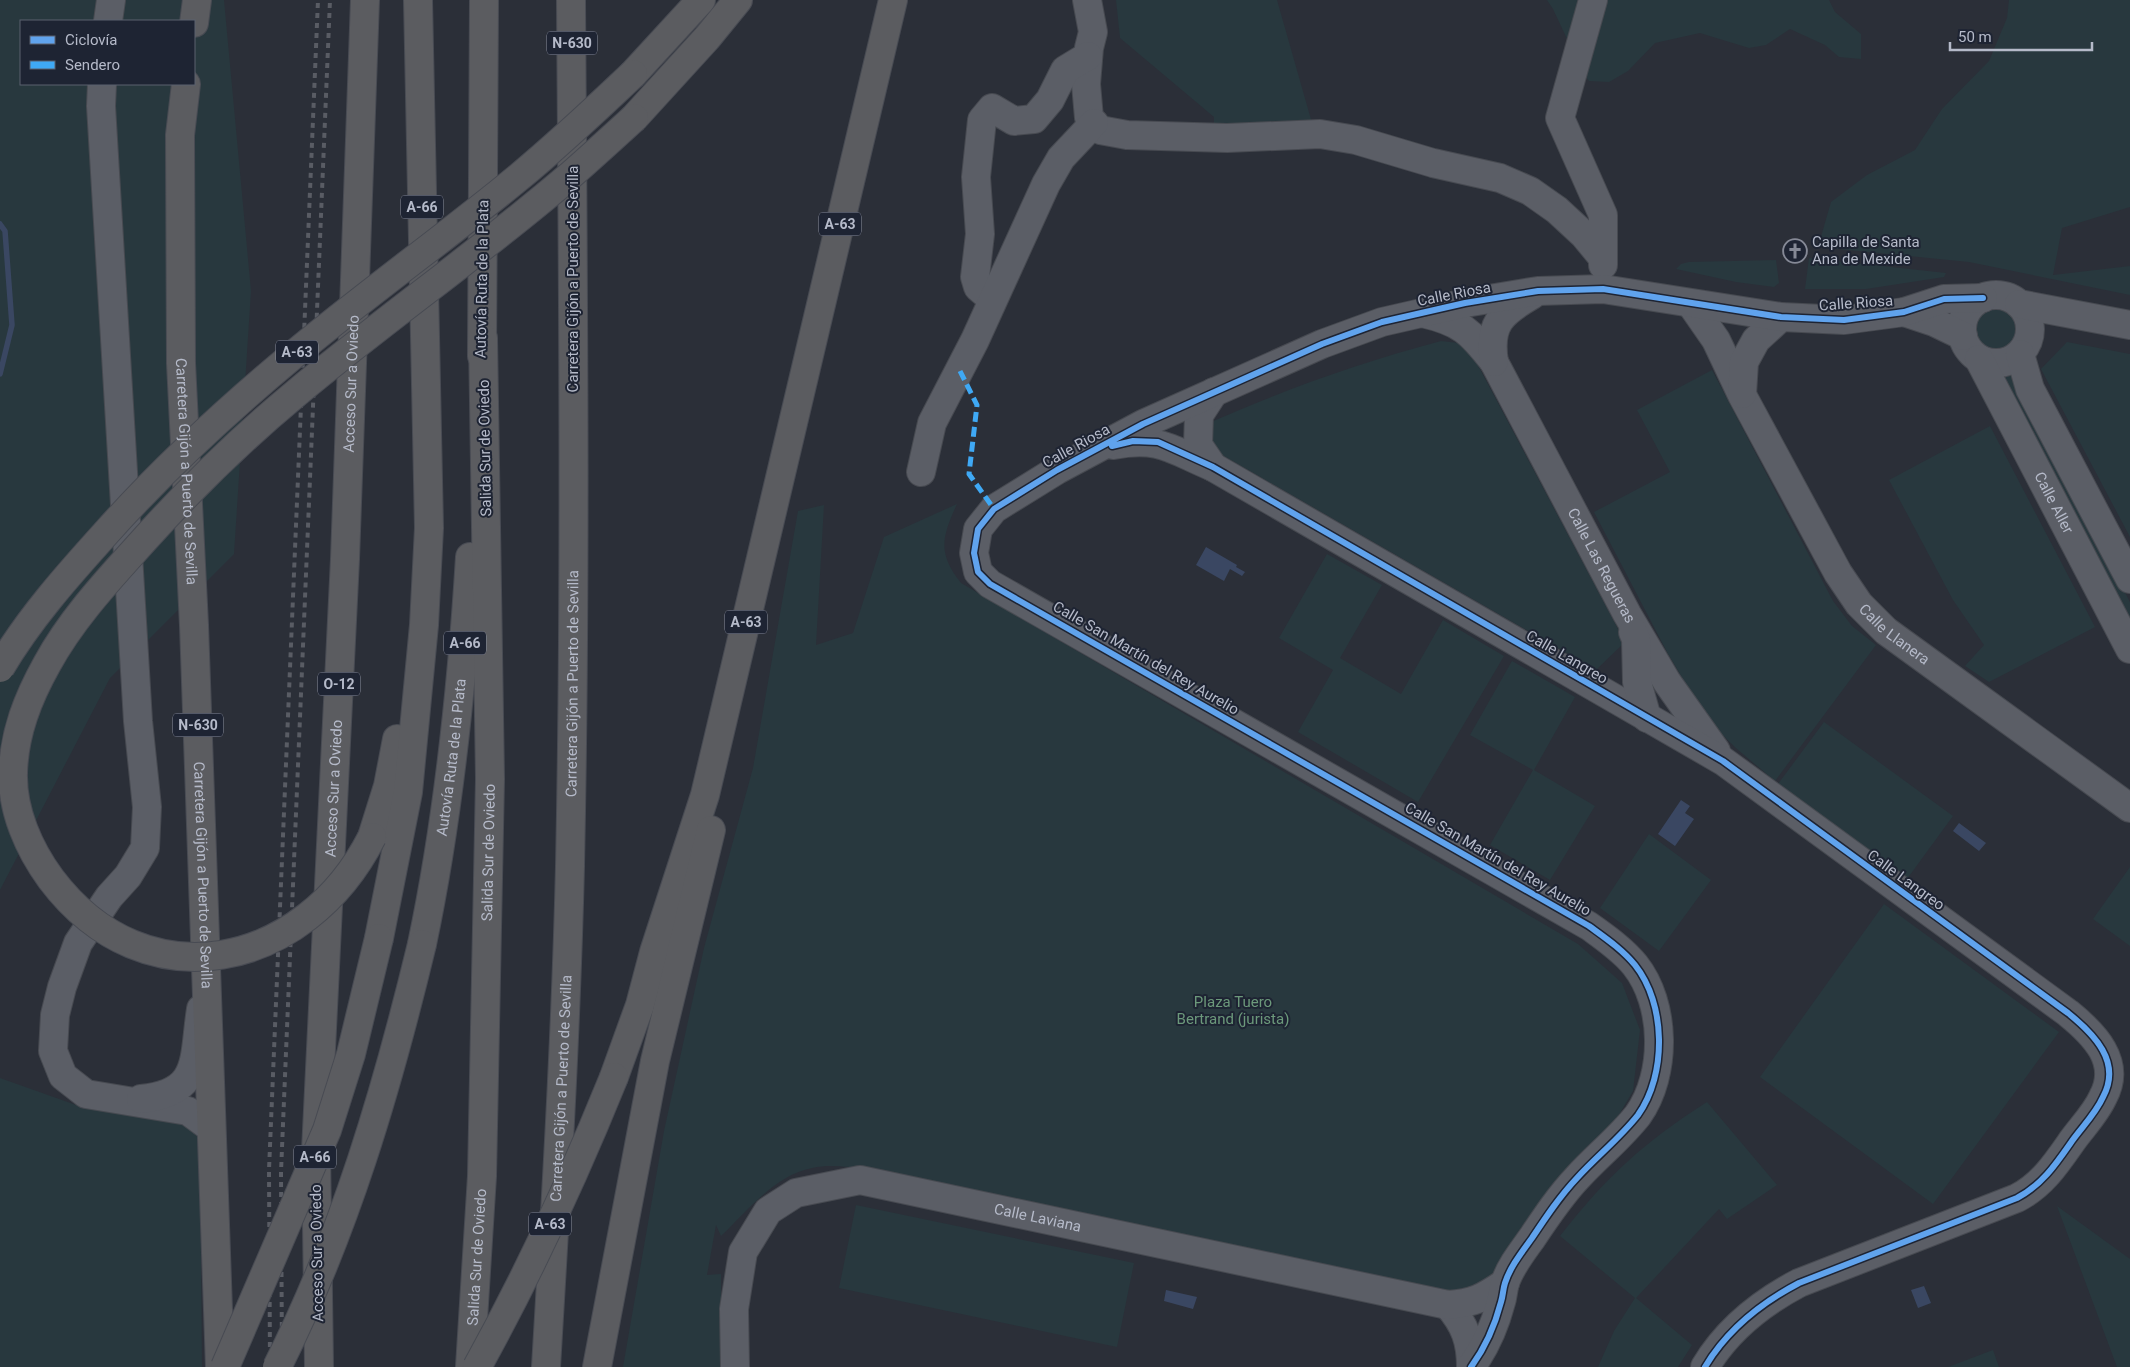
<svg xmlns="http://www.w3.org/2000/svg" width="2130" height="1367" viewBox="0 0 2130 1367" font-family="Roboto,sans-serif">
	<rect width="100%" height="100%" fill="#2b2f38"/>
	<path fill="#28383e" fill-rule="evenodd" d="M0,0H224L251,291L234,554L110,678L0,890ZM21,21H194V84H21Z
		M1116,0H1277L1312,123L1214,125V117L1120,38Z
		M1547,0H1829L1835,12L1861,34V59L1839,57L1825,45L1790,29L1766,45L1749,48L1700,33L1655,43L1628,71L1609,82L1589,81L1584,75L1553,9Z
		M2009,0H2130V207L2062,228L2053,275L2130,266V295L1969,262L1818,247L1831,202L1867,175L1915,150L1942,109L1989,61L2007,18Z
		M1809,258L1946,273L1944,277L1866,289H1805Z
		M1776,260L1779,283L1774,287L1736,282L1676,269L1681,264L1689,262Z
		M1975 330a23 23 0 1 1 46 0a23 23 0 1 1-46 0Z
		M1441,341L1459,343L1472,354L1625,642L1596,670L1210,448L1211,422C1289,388 1359,363 1441,341Z
		M2067,342L2130,354V537L2041,369Z
		M1712,370L1833,601L1852,626L1876,645L1775,781L1737,749L1708,721L1668,654L1594,512L1670,472L1637,410Z
		M2013,370L2015,385L2130,602V628L1996,373Z
		M1990,426L2095,627L1989,682L1965,666L1984,645L1953,600L1889,480Z
		M957,504C942,537 937,553 961,583L1578,944L1622,983L1640,1030L1633,1091L1617,1118L1551,1186L1503,1255L1487,1285L1452,1294L866,1169C848,1167 830,1164 812,1168C775,1175 746,1212 721,1236L716,1225L707,1275L721,1274V1367H623L664,1131L704,948L753,768L798,511L824,505L816,645L853,633L884,537Z
		M1327,554L1382,585L1340,658L1401,694L1443,620L1504,656L1418,802L1298,732L1333,670L1279,638Z
		M1512,661L1575,697L1534,770L1595,806L1550,880L1490,845L1533,770L1470,735Z
		M1824,722L1953,816L1907,879L1778,784Z
		M1649,834L1711,880L1659,951L1600,908Z
		M2130,867V946L2093,919Z
		M1884,904L2059,1032L1933,1204L1760,1077Z
		M0,1078L76,1105L179,1119L193,1126L200,1143L202,1367H0Z
		M1707,1102L1777,1185L1727,1219L1719,1209L1636,1298L1692,1345L1678,1367H1598L1614,1331L1635,1298L1560,1236C1606,1177 1644,1142 1707,1102Z
		M856,1205L1134,1263L1117,1347L839,1288Z
		M2057,1206L2130,1259V1367H2117Z
		M1993,1350L1999,1367H1948Z"/>
	<path fill="#3a4762" d="M1206,547L1237,565L1236,567L1245,572L1242,576L1230,569L1224,581L1196,565Z
		M1681,800L1690,806L1685,813L1694,819L1675,846L1658,834Z
		M1959,823L1986,843L1979,851L1953,831Z
		M1924,1286L1931,1303L1918,1308L1911,1290Z
		M1166,1290L1197,1297L1193,1309L1164,1301Z"/>
	<g fill="none" stroke-linecap="round" stroke-linejoin="round">
		<path stroke="#3a4762" stroke-width="5.5" d="M0,224L5,231L12,325L0,374"/>
		<g stroke="#474a51" stroke-width="30">
			<g id="minor">
				<path d="M1087,0L1093,32L1089,48L1086,84L1089,118L1100,130L1127,135L1227,138L1320,134L1356,140L1433,163L1500,178L1530,191L1557,210L1584,235L1603,258"/>
				<path d="M1593,0L1560,118L1603,215V265"/>
				<path d="M108,21L111,0"/>
				<path d="M102,84L101,106L138,721L147,807L145,848L128,876L109,897L78,943L62,987L55,1015L53,1051L63,1076L86,1094L188,1111L211,1128"/>
				<path d="M994,293H985L978,287L975,277L980,234L976,177L982,120L992,108L1014,121L1034,119L1050,100L1065,70L1088,56"/>
				<circle cx="1996" cy="329" r="34"/>
				<path id="s1" d="M1691,304L1716,340L1742,395L1838,573L1859,604L1886,631L2130,808"/>
				<path d="M2019,304L2130,325"/>
				<path d="M1904,312L1934,322L1963,336"/>
				<path id="s2" d="M1422,313C1461,322 1470,331 1494,362L1627,614L1667,682L1716,751"/>
				<path d="M2020,354L2030,389L2130,579"/>
				<path id="s3" d="M1979,359L2130,649"/>
				<path d="M1494,362C1488,324 1501,313 1532,295"/>
				<path d="M1742,394L1744,362L1756,340L1781,317"/>
				<path d="M1113,445C1160,436 1172,450 1213,467L1723,761L2068,1013C2094,1034 2122,1062 2103,1097C2096,1113 2082,1127 2072,1141C2056,1164 2042,1185 2017,1198L1799,1283C1761,1303 1727,1330 1705,1367"/>
				<path d="M1213,467L1198,445L1199,415L1214,392"/>
				<path d="M921,472L932,423L975,340L1046,184L1061,158L1094,123"/>
				<path d="M1633,632L1636,639L1637,682L1647,718"/>
				<path d="M141,1099C202,1093 193,1059 201,1009"/>
				<path d="M1448,1305C1465,1325 1471,1341 1471,1367"/>
				<path id="s4" d="M735,1367L734,1309L743,1252L768,1211L796,1193L860,1180L1448,1305C1474,1303 1483,1298 1505,1283"/>
				<path d="M1471,1367C1485,1348 1495,1325 1501,1302C1503,1296 1503,1289 1505,1283C1510,1267 1522,1252 1532,1238C1546,1217 1560,1196 1577,1178C1597,1156 1620,1138 1638,1115C1667,1074 1666,1004 1635,965C1622,949 1604,937 1589,926L990,584L978,572L974,553L978,529L994,509L1057,470L1143,424L1322,344L1382,322L1465,303L1538,291L1603,289L1781,317L1844,320L1904,312L1944,299L1983,298"/>
			</g>
		</g>
		<g stroke="#484b53" stroke-width="30">
			<g id="highway">
				<path d="M194,23L197,0"/>
				<path d="M633,74L701,0"/>
				<path id="s5" d="M186,84L180,135L181,363L194,625L220,1367"/>
				<path d="M634,118L707,38L738,0"/>
				<path d="M482,356L484,0"/>
				<path d="M372,837L388,786L397,739"/>
				<path d="M379,938L408,792L424,625L429,528L418,0"/>
				<path id="s6" d="M422,944C449,816 462,687 470,557"/>
				<path d="M614,1077L640,1005L654,952L705,795L893,0"/>
				<path id="s7" d="M319,1367L316,1151L345,559L365,0"/>
				<path id="s8" d="M470,1367L482,1176L490,779L483,338"/>
				<path id="s9" d="M546,1367C556,1200 566,1033 570,866C576,577 573,289 571,0"/>
				<path d="M597,1367L655,1061L711,830"/>
			</g>
		</g>
		<use href="#minor" stroke="#5b5e66" stroke-width="28"/>
		<use href="#highway" stroke="#5b5c60" stroke-width="28"/>
		<path stroke="#595c64" stroke-width="4" stroke-dasharray="5 5" stroke-linecap="butt" d="M270,1367L269,1170L318,0
			M282,1367L281,1172L330,0"/>
		<g stroke="#484b53" stroke-width="30" stroke-linecap="butt">
			<path id="highway-bridge" d="M0,668C28,620 67,576 105,534C162,470 226,411 292,356C366,294 445,238 519,177C559,144 596,109 633,74
				M372,837C305,969 146,1005 51,879C29,849 12,811 13,773C14,733 28,698 47,664C72,618 109,579 144,540C191,488 241,439 294,395C382,321 477,255 565,180C588,160 611,139 634,118
				M225,1367L327,1130L351,1054L379,938
				M277,1367C345,1233 387,1089 422,944
				M477,1367C529,1273 574,1176 614,1077"/>
		</g>
		<use href="#highway-bridge" stroke="#5b5c60" stroke-width="28"/>
		<path stroke="#3fa9f5" stroke-width="5" stroke-dasharray="10 5" stroke-linecap="butt" d="M960,371L977,405L969,474L994,509"/>
		<g stroke="#1e2433" stroke-width="9">
			<path id="cycleway" d="M1112,446L1133,441L1158,442L1213,467L1723,761L2068,1013C2094,1034 2122,1062 2103,1097C2096,1113 2082,1127 2072,1141C2056,1164 2042,1185 2017,1198L1799,1283C1761,1303 1727,1330 1705,1367
				M1471,1367C1485,1348 1495,1325 1501,1302C1503,1296 1503,1289 1505,1283C1510,1267 1522,1252 1532,1238C1546,1217 1560,1196 1577,1178C1597,1156 1620,1138 1638,1115C1667,1074 1666,1004 1635,965C1622,949 1604,937 1589,926L990,584L978,572L974,553L978,529L994,509L1057,470L1143,424L1322,344L1382,322L1465,303L1538,291L1603,289L1781,317L1844,320L1904,312L1944,299L1983,298"/>
		</g>
		<use href="#cycleway" stroke="#60a3ed" stroke-width="6"/>
	</g>
	<defs>
		<g id="church-ring" transform="scale(1.25)"><circle r="9.5" fill="#1e2433" stroke="#858996" stroke-width="1.5"/><path d="M-1.2-6h2.4v3.5h3.3v2.4h-3.3V6h-2.4V-.1h-3.3v-2.4h3.3Z" fill="#858996"/></g>
	</defs>
	<g fill-rule="evenodd">
		<use href="#church-ring" x="1795" y="251"/>
	</g>
	<g text-anchor="middle" dominant-baseline="central" stroke-width="4" stroke-linejoin="round" paint-order="stroke">
		<g fill="#1e2433" stroke="#888d9c" stroke-width="1">
			<rect x="547" y="31.5" width="50" height="23" rx="4"/>
			<rect x="401" y="195.5" width="42" height="23" rx="4"/>
			<rect x="819" y="212.5" width="42" height="23" rx="4"/>
			<rect x="276" y="340.5" width="42" height="23" rx="4"/>
			<rect x="725" y="610.5" width="42" height="23" rx="4"/>
			<rect x="444" y="631.5" width="42" height="23" rx="4"/>
			<rect x="318" y="672.5" width="42" height="23" rx="4"/>
			<rect x="173" y="713.5" width="50" height="23" rx="4"/>
			<rect x="294" y="1145.5" width="42" height="23" rx="4"/>
			<rect x="529" y="1212.5" width="42" height="23" rx="4"/>
		</g>
		<g font-size="14" font-weight="bold" fill="#b5bac9">
			<text x="572" y="43">N-630</text>
			<text x="422" y="207">A-66</text>
			<text x="840" y="224">A-63</text>
			<text x="297" y="352">A-63</text>
			<text x="746" y="622">A-63</text>
			<text x="465" y="643">A-66</text>
			<text x="339" y="684">O-12</text>
			<text x="198" y="725">N-630</text>
			<text x="315" y="1157">A-66</text>
			<text x="550" y="1224">A-63</text>
		</g>
		<g font-size="15" fill="#b5bac9" stroke="#1e2433" text-anchor="start">
			<text x="1812" y="242">Capilla de Santa<tspan x="1812" dy="17">Ana de Mexide</tspan></text>
		</g>
		<g font-size="15" fill="#b5bac9" stroke="#1e2433">
			<text transform="translate(482 279) rotate(-89)">Autovía Ruta de la Plata</text>
			<text transform="translate(573 279) rotate(-90)">Carretera Gijón a Puerto de Sevilla</text>
			<text transform="translate(1454 294) rotate(-11)">Calle Riosa</text>
			<text transform="translate(1856 303) rotate(-4)">Calle Riosa</text>
			<text stroke="none"><textPath href="#s7" startOffset="984">Acceso Sur a Oviedo</textPath></text>
			<text transform="translate(1076 446) rotate(-29)">Calle Riosa</text>
			<text transform="translate(485 448) rotate(-91)">Salida Sur de Oviedo</text>
			<text stroke="none"><textPath href="#s5" startOffset="388">Carretera Gijón a Puerto de Sevilla</textPath></text>
			<text stroke="none"><textPath href="#s3" startOffset="162">Calle Aller</textPath></text>
			<text stroke="none"><textPath href="#s2" startOffset="320">Calle Las Regueras</textPath></text>
			<text stroke="none"><textPath href="#s1" startOffset="391">Calle Llanera</textPath></text>
			<text transform="translate(1567 657) rotate(30)">Calle Langreo</text>
			<text transform="translate(1146 658) rotate(30)">Calle San Martín del Rey Aurelio</text>
			<text stroke="none"><textPath href="#s9" startOffset="684">Carretera Gijón a Puerto de Sevilla</textPath></text>
			<text stroke="none"><textPath href="#s6" startOffset="189">Autovía Ruta de la Plata</textPath></text>
			<text stroke="none"><textPath href="#s7" startOffset="579">Acceso Sur a Oviedo</textPath></text>
			<text stroke="none"><textPath href="#s8" startOffset="515">Salida Sur de Oviedo</textPath></text>
			<text transform="translate(1498 859) rotate(30)">Calle San Martín del Rey Aurelio</text>
			<text stroke="none"><textPath href="#s5" startOffset="792">Carretera Gijón a Puerto de Sevilla</textPath></text>
			<text transform="translate(1906 880) rotate(36)">Calle Langreo</text>
			<text stroke="none"><textPath href="#s9" startOffset="279">Carretera Gijón a Puerto de Sevilla</textPath></text>
			<text stroke="none"><textPath href="#s4" startOffset="444">Calle Laviana</textPath></text>
			<text transform="translate(317 1253) rotate(-91)">Acceso Sur a Oviedo</text>
			<text stroke="none"><textPath href="#s8" startOffset="110">Salida Sur de Oviedo</textPath></text>
		</g>
		<g font-size="15" fill="#6c997b" stroke="#1e2433">
			<text x="1233" y="1002">Plaza Tuero<tspan x="1233" dy="17">Bertrand (jurista)</tspan></text>
		</g>
	</g>
	<rect x="20" y="20" width="175" height="65" fill="#1e2433" stroke="#5a606f"/>
	<rect x="30" y="36" width="25" height="8" fill="#60a3ed" stroke="#5a606f"/>
	<text x="65" y="45" font-size="15" fill="#b5bac9">Ciclovía</text>
	<rect x="30" y="61" width="25" height="8" fill="#3fa9f5" stroke="#5a606f"/>
	<text x="65" y="70" font-size="15" fill="#b5bac9">Sendero</text>
	<path d="M1950 42v8h142v-8" fill="none" stroke="#b5bac9" stroke-width="2.5"/>
	<text x="1958" y="42" font-size="15" fill="#b5bac9" stroke="#1e2433" stroke-width="4" paint-order="stroke">50 m</text>
</svg>
